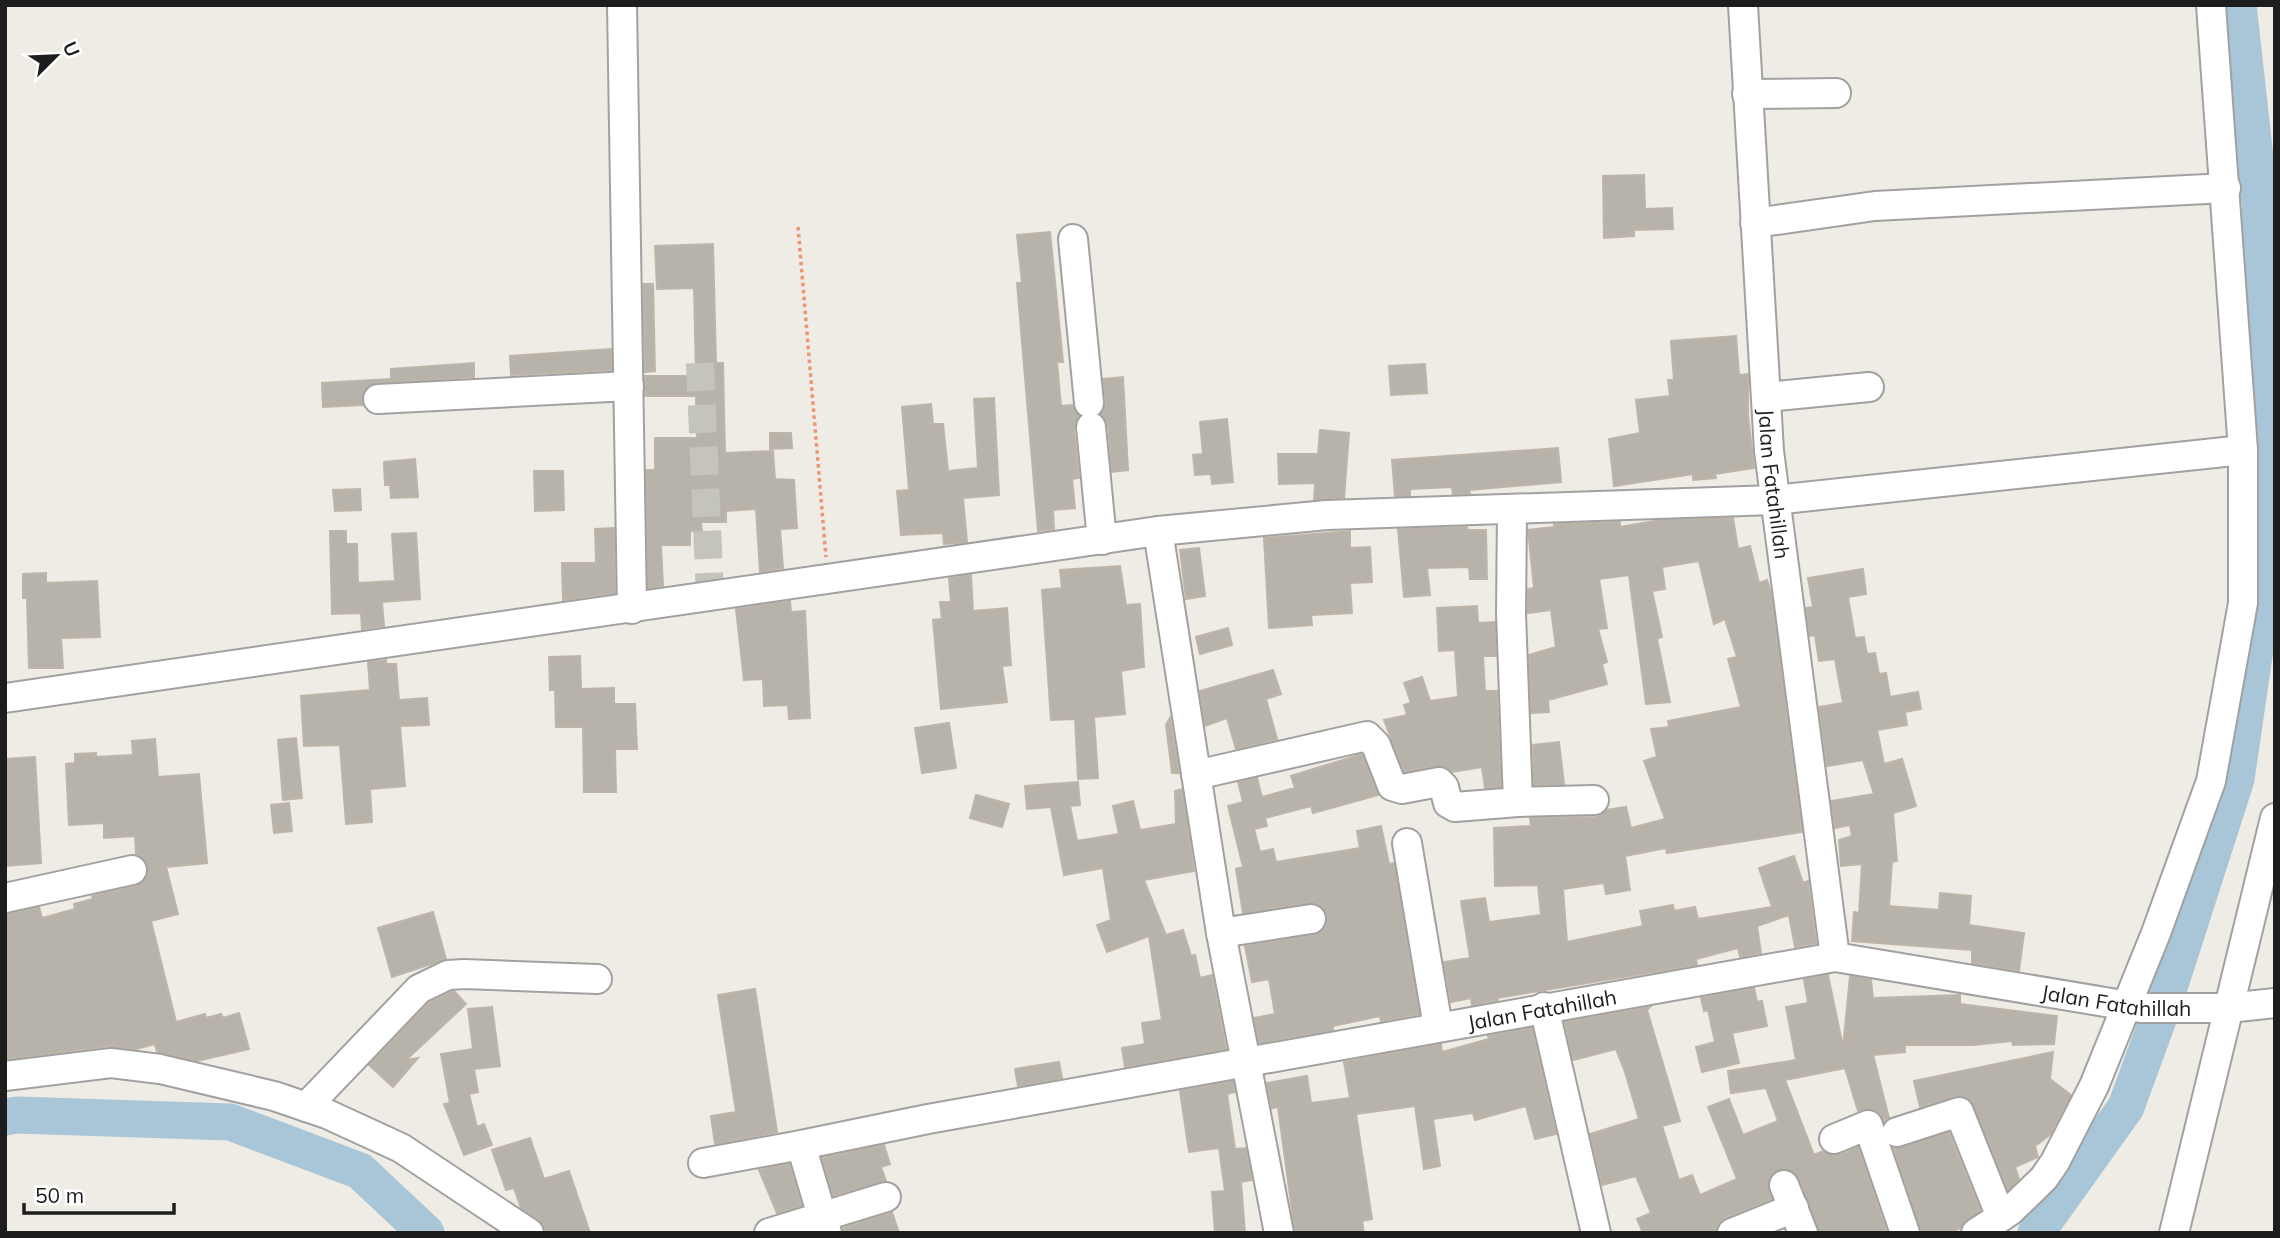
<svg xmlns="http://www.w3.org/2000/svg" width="2280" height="1238" viewBox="0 0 2280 1238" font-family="Mulish,sans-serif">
	<rect width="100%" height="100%" fill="#eeece4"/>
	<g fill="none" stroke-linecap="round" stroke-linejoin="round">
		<path stroke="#a8c6d8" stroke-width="37" d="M5,1117L17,1115L230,1122L360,1171L426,1233
			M2036,1233L2126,1107L2164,1003L2236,779L2264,587L2260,203L2238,5"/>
	</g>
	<path fill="#b7b2aa" stroke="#beb5a8" stroke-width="2" d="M1644,175L1645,209L1672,208L1673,229L1634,230V236L1604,238L1603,176Z
		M1050,232L1063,362H1057L1061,406L1072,405L1079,416L1074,429L1079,478L1072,479L1075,508L1053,510L1054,529L1038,531L1017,283H1022L1017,235Z
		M713,244L716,363H723L725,453L773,451L775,479L794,480L797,528L780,529L783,568L760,572L756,509L726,511V522H701L702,531H690V545H661L663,586L648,588L646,470H655V438H697L696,396H645V376H696L694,288L657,289L655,246Z
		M643,284H653L655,371L645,372Z
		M1736,336L1739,375L1748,374V415L1754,468L1715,474L1716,478L1693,480V474L1614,486L1609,439L1640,433L1636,400L1670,396L1668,380H1674L1671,341Z
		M611,349V370L511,375L510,356Z
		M474,363V377L376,383L364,391L363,405L323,407L322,383L391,379V369Z
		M1425,364L1427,393L1391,395L1389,366Z
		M1123,377L1128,470L1112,472L1108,425L1101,414L1106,402L1103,379Z
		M994,398L999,495L963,498L967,542L944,544L943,533L901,535L897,491L909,490L902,407L931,404L933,424H943L948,471L978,468L974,399Z
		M1227,419L1233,482L1212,484L1211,474L1195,475L1193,455L1203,454L1200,422Z
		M1320,430L1349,433L1344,498L1314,500L1315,483L1279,484L1278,454H1318Z
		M770,433H791L792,448L770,449Z
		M1558,448L1561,482L1469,490L1470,494H1453L1452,487L1410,489V496H1395L1392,460Z
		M415,459L418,497L391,498L390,485H385L384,462Z
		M534,471H563L564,510L535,511Z
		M360,489L361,510L335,511L333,490Z
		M1733,518L1738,549L1750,546L1759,583L1767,580L1771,593L1802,832L1667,853L1666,848L1625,856L1630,890L1606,894L1604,883L1563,889L1567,942L1643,926L1640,911L1673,905L1674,911L1695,907L1698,919L1772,907L1759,868L1794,856L1803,883L1808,881L1816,943L1795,947L1789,915L1757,926L1761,953L1740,957L1738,948L1696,959L1697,965L1497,998L1498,1000L1472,1005L1471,998L1451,1002L1444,962L1470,958L1461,901L1485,898L1489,922L1541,915L1538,885L1495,886L1494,828L1531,826L1530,818L1595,817L1606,810L1626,807L1631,828L1665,819L1644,761L1657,757L1651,729L1669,727L1668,721L1741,707L1728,659L1737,657L1725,619L1714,624L1699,561L1662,567L1665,589L1652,591L1662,637L1657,639L1670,702L1646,704L1629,575L1599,579L1607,628L1598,629L1607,662L1602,664L1607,684L1548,700L1549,712L1531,713L1529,655L1556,647L1551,610L1528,613V589L1534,588L1528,530L1554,527V524L1620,522V527L1660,520Z
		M1467,527L1468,530H1486L1487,579H1470L1469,567L1427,568L1430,595L1404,597L1398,529Z
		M614,528L615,593L563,600L562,563H596L595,529Z
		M330,531H346V544H357L358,583L395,581L392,534L416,533L420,599L382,602L384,626L362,629L361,613L332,614Z
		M1350,531V548L1370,547L1372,582L1350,583L1352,613L1311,615L1312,625L1269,628L1264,538Z
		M1199,548L1205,596L1186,599L1180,550Z
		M1120,566L1126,605L1140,604L1144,667L1121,671L1125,714L1094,717L1098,778L1078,779L1075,719L1051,720L1042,590L1062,588L1060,570Z
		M1863,569L1866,594L1848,597L1855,638L1864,637L1867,654L1875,653L1879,674L1886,673L1890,697L1918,692L1921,709L1905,712L1907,725L1877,730L1884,764L1902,759L1916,806L1893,813L1897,861L1892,862L1889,906L1939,910L1940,893L1971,896L1969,925L2024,933L2019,971L1972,963V950L1852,941L1854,912L1859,913L1862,864L1841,866L1839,840L1852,836L1850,825L1835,828L1831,801L1874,794L1863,760L1827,766L1819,707L1843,703L1835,659L1819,661L1815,635L1810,636L1806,608L1813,607L1808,578Z
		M46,573V583L97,581L100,637L61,638L63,668H29L27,598H23V574Z
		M971,575L973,611L1007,608L1011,665L1002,666L1007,702L941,709L933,620L942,619L940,602H951L949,578Z
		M790,601L791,612L805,611L810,718L789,719L788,705L764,706L763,679L744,680L736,609Z
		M1477,606L1478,623L1495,622L1496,656H1483L1485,691H1497L1501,787L1485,788L1482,767L1452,772L1436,766L1404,772L1384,720L1407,715L1404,705L1411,703L1404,683L1422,677L1430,701L1458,697L1455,650L1439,651L1437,608Z
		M1228,628L1232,645L1200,654L1196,637Z
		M580,656L581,689L614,688V704H635L637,749H615L616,792H584L583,727H556L555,690H550L549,657Z
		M386,660V664H396L399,700L427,698L429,725L400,726L405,786L370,789L372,822L346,824L340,745L304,746L301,696L370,690L368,662Z
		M1273,670L1281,694L1266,699L1277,739L1236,749L1227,718L1205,726L1200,691Z
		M1170,718L1179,773H1172L1166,725Z
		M949,723L956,768L922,773L915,728Z
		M296,738L302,798L283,800L278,740Z
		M155,739L158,777L199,774L207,863L166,867L178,914L151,921L176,1022L205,1014L206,1018L221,1014L223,1018L239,1013L249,1049L197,1061L157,1052L155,1044L136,1049L109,1046L5,1059V914L39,907L42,918L75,909L74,904L93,899L92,896L136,886L148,874L145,859L136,854L135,836L104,838V823L69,825L66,764L75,763V754L96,753V757L133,755L132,741Z
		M1559,742L1564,784L1534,785L1533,745Z
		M1362,754L1378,795L1313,813L1311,806L1265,818L1267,826L1254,829L1260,852L1273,849L1276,862L1360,848L1357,831L1381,826L1389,864L1394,863L1419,1014L1381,1021L1380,1016L1333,1026V1030L1259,1043L1254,1018L1275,1014L1269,979L1252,982L1245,946L1314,935L1326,926L1327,917L1323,908L1309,903L1243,913L1236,869L1243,867L1228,806L1243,802L1238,782L1257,778L1262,797L1295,788L1291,776Z
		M35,757L41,863L5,866V759Z
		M1078,782L1080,805L1070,806L1077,841L1119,834L1113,806L1133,801L1140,830L1176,824L1175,791L1182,789L1194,871L1144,880L1166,935L1183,930L1191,956L1195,955L1200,978L1212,975L1226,1049L1125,1067L1122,1048L1145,1044L1142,1023L1162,1020L1149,936L1107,952L1097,925L1111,920L1103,868L1064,875L1051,807L1027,809L1025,786Z
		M976,795L1009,804L1002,827L970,818Z
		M289,803L292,831L274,833L271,805Z
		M433,912L446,959L392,977L378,928Z
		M1828,975L1843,1047L1850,976L1871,980L1873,998L1960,995V1004L2057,1016L2054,1044L2013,1045L2012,1041L1973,1045H1905V1052L1873,1055L1889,1118L1884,1121L1879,1113L1871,1109L1858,1111L1845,1068L1785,1080L1814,1155L1823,1151L1840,1155L1858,1147L1887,1233H1819L1799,1179L1786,1169L1771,1175L1768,1183L1772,1199L1725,1218L1719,1223L1716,1233H1643L1637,1219L1651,1213L1636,1176L1602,1185L1590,1134L1639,1119L1625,1072L1616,1049L1573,1060L1565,1022L1650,1007L1647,1010L1680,1121L1662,1126L1679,1180L1692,1175L1700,1195L1737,1179L1708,1107L1729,1099L1743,1135L1778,1121L1766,1088L1731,1093L1728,1071L1796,1060L1786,1007L1808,1003L1804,979Z
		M1754,988L1757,1002L1762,1001L1767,1026L1732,1033L1739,1063L1702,1072L1696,1047L1715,1042L1708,1010L1704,1011L1701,998Z
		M755,989L777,1132L715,1144L711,1116L736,1112L718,995Z
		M454,991L466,1004L406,1060L418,1058L393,1087L369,1065L429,1003Z
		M492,1007L500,1066L474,1069L478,1092L469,1094L477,1127L484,1124L492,1145L464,1155L444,1104L450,1103L441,1054L473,1049L468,1009Z
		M1532,1028L1556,1134L1535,1139L1526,1106L1475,1120L1473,1113L1433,1119L1440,1166L1424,1169L1415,1106L1356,1114L1372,1219L1362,1221L1364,1233H1295L1278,1107L1272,1108L1267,1083L1307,1076L1311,1103L1350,1098L1344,1062L1441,1044L1442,1052L1489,1039L1488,1036Z
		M2053,1052L2050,1079L2071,1095L2051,1134L2035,1146L2038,1157L2015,1167L2019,1179L2008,1190L1970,1100L1955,1096L1920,1107L1914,1081Z
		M1059,1062L1062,1078L1018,1086L1015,1069Z
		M1233,1081L1235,1092L1227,1094L1235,1149L1246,1148L1252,1180L1241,1182L1245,1233H1215L1212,1192L1225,1191L1219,1148L1189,1152L1180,1091Z
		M1949,1133L1980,1210L1961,1228L1949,1233H1921L1894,1148Z
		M530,1138L544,1179L569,1171L590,1233H545L539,1220L521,1208L514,1188L506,1190L492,1150Z
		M884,1145L890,1164L881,1167L886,1181L833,1196L822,1158Z
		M789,1164L802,1206L777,1213L759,1170Z
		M892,1212L899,1233H843V1228Z"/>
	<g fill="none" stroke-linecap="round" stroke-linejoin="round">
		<path stroke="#c4c3bc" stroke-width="28" stroke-dasharray="28 14" stroke-linecap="butt" d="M700,363L710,596"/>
		<g stroke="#a1a1a1" stroke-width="32">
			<g id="minor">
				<path d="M622,5L632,609"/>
				<path id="s1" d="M1743,5L1769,451L1835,957L2141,1008H2228L2275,1003"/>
				<path d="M1747,94L1836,93"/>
				<path d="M1755,223L1875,206L2226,188"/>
				<path d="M1073,239L1089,403"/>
				<path d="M1766,397L1869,387"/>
				<path d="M378,399L629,386"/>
				<path d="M1091,427L1102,540"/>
				<path d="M1158,531L1221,933L1279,1233"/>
				<path d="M5,698L1158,531L1327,515L1774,500L2243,450"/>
				<path d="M1196,775L1367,736L1376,745L1392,786L1402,789L1439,782L1444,787L1448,803L1455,807L1518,802L1511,614L1512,511"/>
				<path d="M1518,802L1594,800"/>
				<path d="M1407,843L1438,1027"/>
				<path d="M5,898L132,870"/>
				<path d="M1221,933L1311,919"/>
				<path d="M1544,1007L1596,1233"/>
				<path d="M5,1076L111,1063L160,1069L274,1096L327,1114L401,1148L529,1233"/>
				<path d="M306,1107L419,989L448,975L464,974L597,979"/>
				<path d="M1897,1132L1959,1112L2001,1217"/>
				<path d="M1834,1139L1868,1125L1905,1233"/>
				<path d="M703,1163L801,1145"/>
				<path d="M1784,1185L1803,1233"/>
				<path d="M769,1233L886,1197"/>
				<path id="s2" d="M827,1233L801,1145L928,1119L1835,957"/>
				<path d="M1732,1233L1794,1208"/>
				<path d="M1976,1233L2010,1211L2044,1178L2055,1162L2094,1086L2156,933L2211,781L2243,603V450L2211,5"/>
				<path d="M2174,1233L2275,818"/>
			</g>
		</g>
		<path stroke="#ed9475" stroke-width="3.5" stroke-dasharray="3.5 3.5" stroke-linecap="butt" d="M798,227L826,557"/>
		<use href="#minor" stroke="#fff" stroke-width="28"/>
	</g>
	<g text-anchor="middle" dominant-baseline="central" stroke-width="6" stroke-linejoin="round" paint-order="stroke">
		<g font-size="21" fill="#1d1d1d" stroke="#fff">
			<text stroke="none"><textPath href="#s1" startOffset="480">Jalan Fatahillah</textPath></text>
			<text stroke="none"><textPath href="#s1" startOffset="1242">Jalan Fatahillah</textPath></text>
			<text stroke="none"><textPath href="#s2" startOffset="845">Jalan Fatahillah</textPath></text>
		</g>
	</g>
	<rect width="2280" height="1238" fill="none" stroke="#1d1d1d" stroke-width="14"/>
	<g transform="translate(56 56) rotate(66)" stroke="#ffffff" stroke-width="5" paint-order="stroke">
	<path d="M0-5L12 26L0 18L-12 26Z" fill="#1d1d1d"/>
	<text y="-10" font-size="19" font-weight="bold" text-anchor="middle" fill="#1d1d1d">U</text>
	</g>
	<path d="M24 1203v10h150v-10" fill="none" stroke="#1d1d1d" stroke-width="3.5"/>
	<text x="35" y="1203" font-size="21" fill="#1d1d1d" stroke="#ffffff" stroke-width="5" paint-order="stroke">50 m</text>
</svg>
